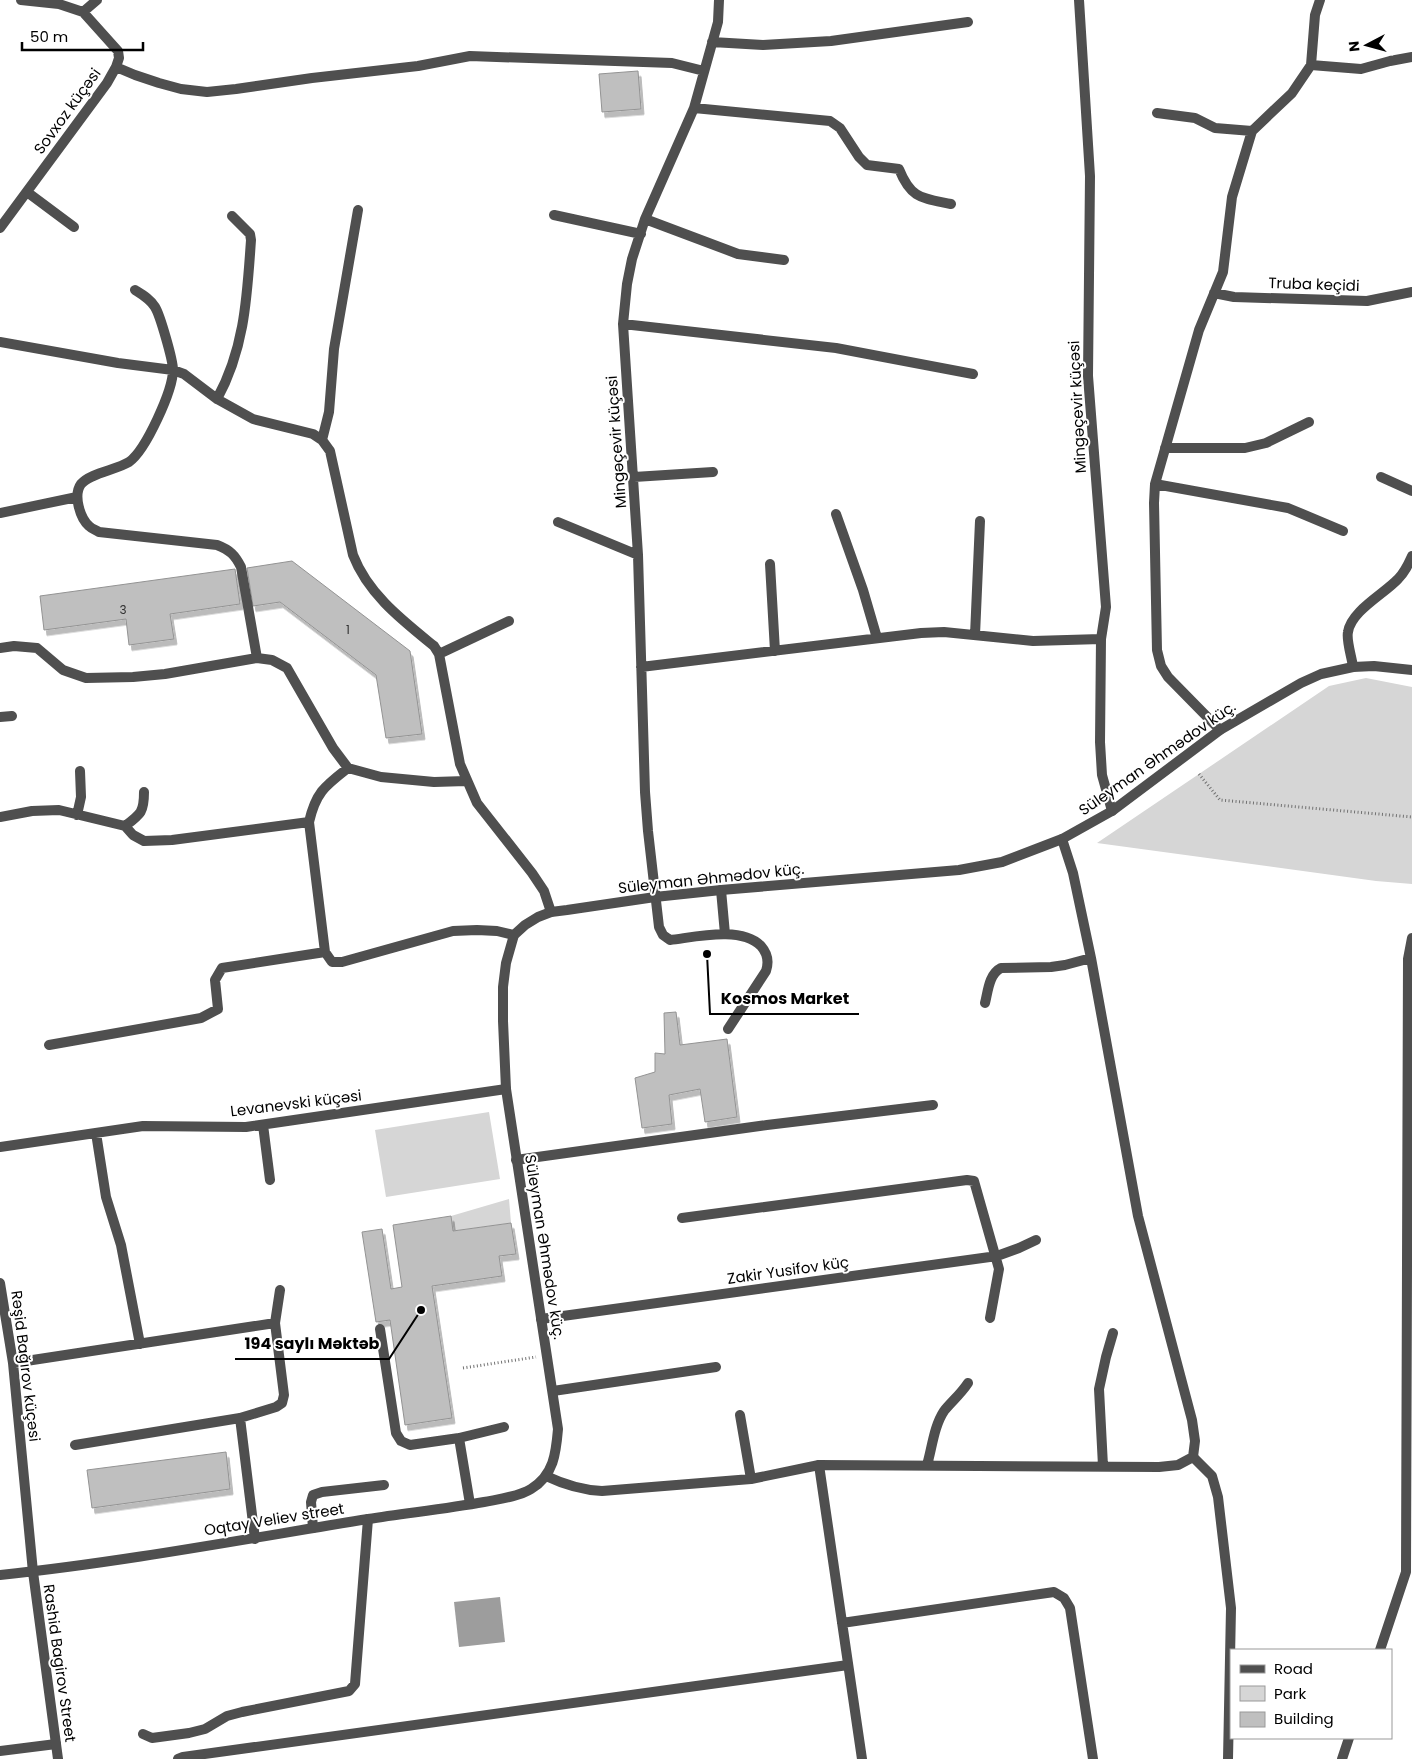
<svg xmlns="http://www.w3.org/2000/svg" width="1412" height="1759" viewBox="0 0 1412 1759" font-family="Poppins,sans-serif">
	<defs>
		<filter id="shadow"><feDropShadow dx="3" dy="5.5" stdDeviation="0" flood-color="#0004"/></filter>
	</defs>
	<rect width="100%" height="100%" fill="#fff"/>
	<path fill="#d6d6d6" d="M1366,678L1412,687V884L1376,881L1097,843L1329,686Z
		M489,1112L500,1179L386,1197L375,1130Z
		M509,1199L511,1223L453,1231L451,1216Z"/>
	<path fill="#9d9d9d" d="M500,1597L505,1642L459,1647L454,1602Z"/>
	<path fill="#bfbfbf" stroke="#939393" filter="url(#shadow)" d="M638,71L641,109L602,112L599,74Z
		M292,561L410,651L422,734L386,738L376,675L280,602L253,606L247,568Z
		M235,569L240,604L170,614L174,639L129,645L126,619L44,630L40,596Z
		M676,1012L680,1045L727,1039L737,1117L705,1122L700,1089L669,1095L672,1124L642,1128L635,1078L655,1072V1053L665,1054L664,1013Z
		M451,1216L453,1231L511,1223L516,1254L499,1256L502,1276L432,1286L452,1418L405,1425L390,1320L376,1322L362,1232L382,1229L391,1289L402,1287L393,1225Z
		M226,1452L230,1489L92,1508L87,1470Z"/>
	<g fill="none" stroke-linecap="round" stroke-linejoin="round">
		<path stroke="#717171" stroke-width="3" stroke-dasharray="1 2.5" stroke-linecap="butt" d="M1199,774L1220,800L1412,817
			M463,1368L536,1357"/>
		<path stroke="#4f4f4f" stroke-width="10" d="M1381,477L1412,491
			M380,1329L396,1433L401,1441L410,1445L459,1438L504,1427
			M459,1438L470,1504
			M1193,1457L1212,1476L1218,1497L1231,1608L1228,1759
			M819,1465L862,1759
			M313,1528L311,1502L313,1495L322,1492L384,1485
			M842,1623L1054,1592L1064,1598L1070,1608L1093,1759
			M1380,1650L1406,1572L1408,959L1412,938
			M178,1759L183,1757L848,1665
			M1342,1759L1349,1738"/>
		<path stroke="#4f4f4f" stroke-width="10" d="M21,0L59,4L83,12L97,0
			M719,0L718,22L694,108L645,219L632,259L627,284L623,324L638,555L645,792L648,831L659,927L663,935L670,940C696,937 741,926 761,946C768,954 769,962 766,971L728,1029
			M1079,0L1090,176L1088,376L1106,607L1101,639L1100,742L1102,775L1112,811
			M712,42L763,45L831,41L968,22
			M1311,65L1361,69L1390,61L1412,57
			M116,67L135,75L159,83L181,89L207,92L236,89L312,78L418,66L470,56L672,63L704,71
			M694,108L830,121L840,128L859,157L867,165L899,169C911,199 922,198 951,204
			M1157,113L1195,118L1215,128L1252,131
			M27,192L74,227
			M554,215L641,234
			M645,219L738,254L784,260
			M0,228L107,83L116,67L119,58L118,51L83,12
			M135,290C143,295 150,299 155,307C160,315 173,360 173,370C173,390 146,450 129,462C116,470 90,473 81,484C73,495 80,518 89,526C92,529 96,530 99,532L217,545C230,550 235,555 241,567L257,658
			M1214,293L1234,297L1367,301L1412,292
			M623,324L836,348L973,374
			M0,342L118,363L173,370L184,374L217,399L253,419L313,434L322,440L330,451L353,555C368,594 402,620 434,646L439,654L460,764L477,803L532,873L544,891L551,912
			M217,399C245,348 247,296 251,240L250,234L232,216
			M322,440L329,412L334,349L358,210
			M1165,448H1245L1266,443L1309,422
			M634,477L713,472
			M1155,484L1288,508L1343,531
			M0,513L77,497
			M836,514L863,590L877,638
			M558,522L638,555
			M770,564L775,651
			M975,635L980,521
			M0,648L14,646L37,648L63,670L86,678L133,677L165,674L257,658L272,660L287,668L333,748L348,768
			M439,654L509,621
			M641,667L921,633L944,632L1033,641L1101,639
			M1353,667C1352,658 1346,640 1348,632C1351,611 1384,594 1398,579C1405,572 1408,565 1412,556
			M0,717L12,716
			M1220,730L1168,677L1161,666L1157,650L1154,503L1155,484L1199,330L1223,272L1232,197L1252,131L1292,93L1311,65L1315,15L1320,0
			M466,781L434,782L381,777L348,768C325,786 316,792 309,822L325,952L332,962H342L453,931L477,930L497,931L514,935
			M77,815L81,797L80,771
			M0,817L32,811L59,810L125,826L133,835L144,841L172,840L309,822
			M125,826C141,814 144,812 144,792
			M721,890L725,934
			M985,1003C988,991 989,974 1001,968L1051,967L1065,965L1091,958
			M49,1045L201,1018L218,1009L215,980L222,968L325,952
			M263,1125L270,1180
			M96,1133L106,1197L121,1245L140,1344
			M0,1147L143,1126L246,1127L506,1089
			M516,1160L767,1125L933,1105
			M682,1218L967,1180L974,1181L999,1269L990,1318
			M0,1283L13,1363L33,1572
			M541,1319L997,1256L1019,1248L1036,1240
			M13,1363L275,1323
			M553,1391L716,1367
			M740,1415L751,1479
			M240,1418L255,1539
			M75,1445L240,1418L276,1407L282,1403L284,1395L275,1323L280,1290
			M927,1465C932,1448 934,1426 944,1411C952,1401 960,1395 968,1383
			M1103,1466L1099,1389L1106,1357L1113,1333
			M546,1476C565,1485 581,1490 602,1491L751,1479L819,1465L1159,1467L1178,1465L1193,1457L1195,1441L1192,1420L1138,1216L1091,958L1073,873L1062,839
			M143,1734L152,1738L189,1733L205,1729L227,1716L242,1712L349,1691L355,1684L368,1519
			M0,1751L56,1744"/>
		<path stroke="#4f4f4f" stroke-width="10" d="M33,1572L58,1759
			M0,1575C123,1562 245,1539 368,1519C406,1513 445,1509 484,1502C499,1499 518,1497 531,1489C554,1475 556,1453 558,1429L506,1089L503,1021V987L506,963L514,935L525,925L538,917L551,912L567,910L655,897L721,890L959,870L1002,862L1062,839L1112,811L1220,730L1301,683L1321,674L1353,667L1374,666L1412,670"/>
	</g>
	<g text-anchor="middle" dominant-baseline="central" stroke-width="4" stroke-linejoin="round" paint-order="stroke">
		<g font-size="12" fill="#303030">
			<text x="123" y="609">3</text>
			<text x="348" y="629">1</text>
		</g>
		<g font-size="15" fill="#000" stroke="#fff">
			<text transform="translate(67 111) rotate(-54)">Sovxoz küçəsi</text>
			<text transform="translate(1314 284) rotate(2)">Truba keçidi</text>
			<text transform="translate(1077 407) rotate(-93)">Mingəçevir küçəsi</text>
			<text transform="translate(616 442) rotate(-94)">Mingəçevir küçəsi</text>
			<text transform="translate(1157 758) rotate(-35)">Süleyman Əhmədov küç.</text>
			<text transform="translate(711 878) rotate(-6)">Süleyman Əhmədov küç.</text>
			<text transform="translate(296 1103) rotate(-7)">Levanevski küçəsi</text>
			<text transform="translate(545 1247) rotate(81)">Süleyman Əhmədov küç.</text>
			<text transform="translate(788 1270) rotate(-8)">Zakir Yusifov küç</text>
			<text transform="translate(26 1366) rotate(83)">Rəşid Bağırov küçəsi</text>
			<text transform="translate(274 1519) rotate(-9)">Oqtay Veliev street</text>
			<text transform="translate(60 1663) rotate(82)">Rashid Bagirov Street</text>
		</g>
	</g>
	<path fill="none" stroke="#000" stroke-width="2" d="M707 954L710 1014H859M421 1310L389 1359H235"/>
	<g fill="#000" stroke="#fff" stroke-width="2">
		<circle cx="707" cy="954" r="5"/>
		<circle cx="421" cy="1310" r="5"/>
	</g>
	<g font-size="16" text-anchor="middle" font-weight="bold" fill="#000" stroke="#fff" stroke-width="4" stroke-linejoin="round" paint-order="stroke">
		<text x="785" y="1004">Kosmos Market</text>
		<text x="312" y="1349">194 saylı Məktəb</text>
	</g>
	<rect x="1230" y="1649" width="162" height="90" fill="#ffffff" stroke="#999999"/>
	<rect x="1240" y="1665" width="25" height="8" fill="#4f4f4f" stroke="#999999"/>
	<text x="1274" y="1674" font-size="15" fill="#000000">Road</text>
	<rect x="1240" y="1686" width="25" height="15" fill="#d6d6d6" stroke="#999999"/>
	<text x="1274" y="1699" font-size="15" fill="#000000">Park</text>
	<rect x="1240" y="1712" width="25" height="15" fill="#bfbfbf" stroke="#999999"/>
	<text x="1274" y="1724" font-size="15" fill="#000000">Building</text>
	<g transform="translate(1367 45) rotate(264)" stroke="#ffffff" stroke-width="4" paint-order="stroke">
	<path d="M0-4L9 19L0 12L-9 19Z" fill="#000000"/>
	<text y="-8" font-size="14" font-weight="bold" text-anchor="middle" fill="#000000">N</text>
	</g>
	<path d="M22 42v8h121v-8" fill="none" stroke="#000000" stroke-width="2.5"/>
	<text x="30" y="42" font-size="15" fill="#000000" stroke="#ffffff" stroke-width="4" paint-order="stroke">50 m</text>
</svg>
